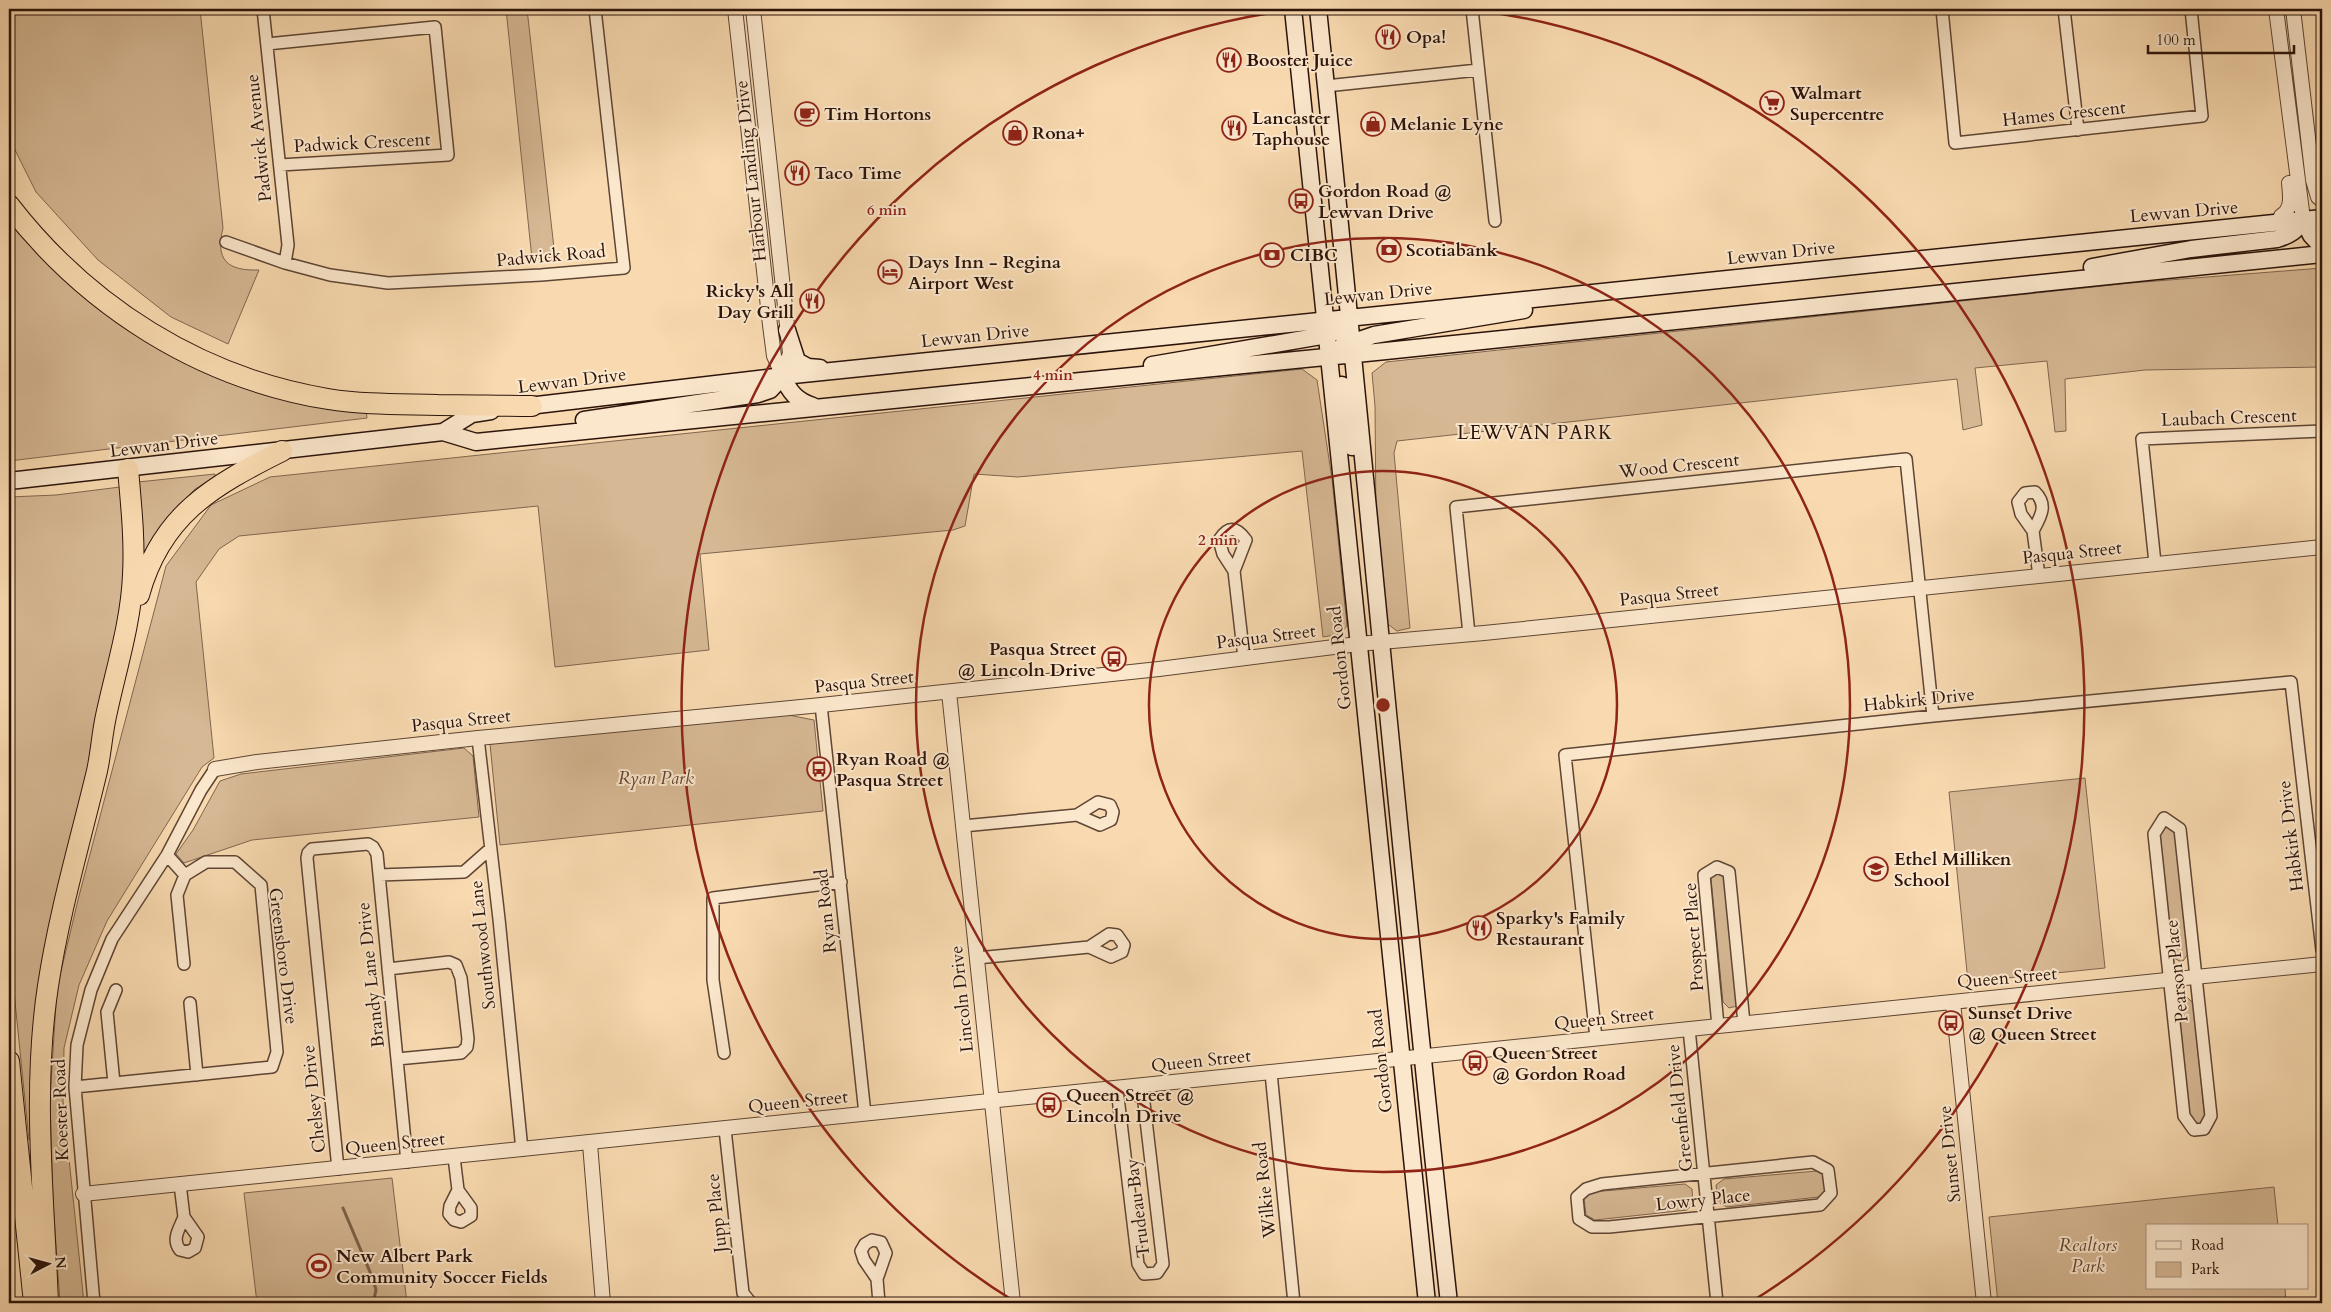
<svg xmlns="http://www.w3.org/2000/svg" width="2331" height="1312" viewBox="0 0 2331 1312" font-family="Cardo,serif">
	<rect width="100%" height="100%" fill="#f9dab0"/>
	<filter id="stains"><feTurbulence type="fractalNoise" baseFrequency=".004" numOctaves="4"/><feColorMatrix values="0 0 0 0 .2 0 0 0 0 .09 0 0 0 0 .02 0 0 0 .5 -.17"/></filter>
	<radialGradient id="worn" r=".72"><stop offset=".6" stop-color="#630" stop-opacity="0"/><stop offset="1" stop-color="#630" stop-opacity=".3"/></radialGradient>
	<path fill="#d6b894" stroke="#80664f" d="M9,9H200L223,228C215,260 227,271 259,270L228,344L171,317L98,260L36,192L9,138Z
		M506,9H527L555,257L532,259Z
		M9,217L53,267L89,301L147,342L208,373L366,409L367,418L9,461Z
		M2322,268V367L2145,370L2065,379L2066,431L2055,432L2047,361L1975,368L1982,425L1963,430L1957,379L1397,441L1394,453L1410,628L1397,631L1385,622L1376,519L1375,406L1372,373L1386,362L2131,283Z
		M1302,369L1317,380L1332,479L1347,626L1340,634L1323,637L1302,451L1018,477L974,474L965,526L953,530L700,554L709,650L555,667L538,506L239,536L219,549L196,582L214,758L202,767L107,921L79,985L64,1048L63,1101L84,1303H60L53,1201L50,1099L57,988L79,896L166,566L211,505L270,477Z
		M215,474V478L195,489L168,517L138,590V482Z
		M120,487L126,550L123,591L116,642L63,882L35,1139L29,1140L9,942V497L56,495Z
		M783,714L814,720L823,811L500,845L490,744Z
		M464,748L473,756L479,817L252,840L184,863L176,854L193,830L220,781L241,774Z
		M2085,778L2105,968L1968,982L1949,792Z
		M2165,826H2169L2175,832L2188,954L2183,961H2179L2173,957L2160,833Z
		M1716,873L1724,875L1737,1006L1729,1008L1723,1002L1711,879Z
		M2187,997L2193,1003L2205,1120L2203,1124L2196,1126L2190,1119L2177,1005L2179,1000Z
		M1817,1171L1824,1175L1825,1191L1819,1197L1727,1207L1718,1202L1716,1185L1724,1179Z
		M392,1178L407,1303H257L244,1193Z
		M1685,1184L1692,1189L1693,1204L1687,1210L1595,1220L1586,1215L1584,1199L1592,1192Z
		M2274,1187L2278,1226H2147V1288H2285L2286,1303H1998L1989,1217Z"/>
	<g fill="none" stroke-linecap="round" stroke-linejoin="round">
		<path stroke="#7d624c" stroke-width="3" d="M343,1208L373,1279L376,1290L373,1303"/>
		<g stroke="#5e4534" stroke-width="14">
			<path id="minor" d="M263,9L288,245L285,263
				M1472,9L1495,221
				M1942,9L1955,143L2202,116L2191,9
				M2064,9L2078,130
				M267,44L435,27L448,155L280,165
				M1326,86L1478,70
				M226,242L285,263L330,275L388,283L541,275L624,268L595,9
				M2033,531C2041,516 2048,505 2035,492L2025,493L2018,502L2021,514L2033,531L2039,576
				M2155,563L2142,439L2322,431
				M1234,571L1246,540C1236,526 1228,526 1219,540L1223,554L1234,571L1244,658
				M1469,634L1456,507L1906,459L1933,716
				M821,705L865,1114
				M478,738L499,919L522,1150
				M2164,818L2180,829L2211,1116L2204,1129L2194,1130L2184,1116L2154,834Z
				M963,826L1077,815L1098,802L1110,805L1113,812L1111,820L1100,825L1077,815
				M379,875L464,872L490,849
				M977,958L1089,947L1109,934L1117,935L1124,945L1122,952L1111,957L1089,947
				M184,964L177,895L185,875
				M388,969L449,962L456,965L461,978L468,1039L467,1047L461,1053L397,1059
				M190,1003L197,1075
				M1718,1026L1704,875L1717,867L1729,872L1744,1023
				M1689,1029L1717,1303
				M1596,1038L1565,755L1933,716L2291,682L2322,950
				M724,1053L713,980V898L841,882
				M1271,1073L1294,1303
				M114,1083L107,1012L116,990
				M75,1087L272,1067L277,1052L261,885L235,862H206L185,875L167,855
				M1117,1089L1138,1264L1144,1274L1157,1273L1163,1264L1142,1086
				M725,1129L743,1293L751,1303
				M454,1157L458,1190L471,1208V1216L461,1222L454,1220L449,1214L450,1206L458,1190
				M1813,1162L1828,1170L1831,1193L1820,1205L1609,1227H1592L1579,1219L1577,1197L1586,1189L1602,1184Z
				M338,1169L307,858L308,853L312,849L368,844L373,847L377,854L407,1162
				M180,1184L184,1217L198,1237L195,1248L188,1252L180,1250C171,1239 180,1228 184,1217
				M877,1279L864,1260L861,1251L865,1244L872,1240L881,1242L886,1253L877,1279L879,1303
				M94,1303L75,1087L77,1045L91,990L112,939L167,855L201,790L215,769"/>
		</g>
		<g stroke="#5e4534" stroke-width="16">
			<path id="tertiary" d="M735,9L770,325L774,356L783,376
				M753,9L790,353L783,376
				M2276,9L2303,219
				M2293,9L2313,180L2318,197L2322,200
				M2281,216C2293,209 2290,195 2289,183
				M949,692L1013,1303
				M215,769L257,762L478,738L821,705L1159,669L1358,644L1484,633L2322,547
				M1953,1002L1984,1303
				M590,1144L603,1303
				M83,1194L2322,964"/>
		</g>
		<g stroke="#2b130a" stroke-width="19">
			<path id="secondary" d="M1293,9L1427,1303
				M1318,9C1363,440 1401,872 1449,1303
				M2303,219L2311,235L2322,247
				M2092,267L2191,249L2277,239C2290,235 2296,232 2303,219
				M787,330L797,361L808,367L820,368
				M1342,346L1374,335L1524,310
				M1152,365L1327,335L1345,328L1350,317
				M783,376C789,392 797,401 813,406
				M1342,385L1352,447
				M520,407L783,376L2322,218
				M584,420L758,394L770,390L783,376
				M443,432L472,414L491,411
				M9,481L443,432L476,442C776,410 1076,382 1376,352C1692,321 2007,285 2322,254"/>
		</g>
		<g stroke="#2b130a" stroke-width="22">
			<path id="motorway" d="M9,205C88,307 200,378 328,399C365,405 401,404 438,405C469,405 501,406 532,406
				M139,595C161,515 212,486 282,451
				M9,1061L34,1303
				M48,1303C44,1198 32,1091 48,986C59,913 80,842 97,771C101,753 102,734 106,716C116,669 131,623 133,575C135,540 131,504 128,469"/>
		</g>
		<use href="#minor" stroke="#fbe7cc" stroke-width="11"/>
		<use href="#tertiary" stroke="#fbe7cc" stroke-width="14"/>
		<use href="#secondary" stroke="#fbe7cc" stroke-width="16"/>
		<use href="#motorway" stroke="#f9dab0" stroke-width="20"/>
	</g>
	<g fill="none" stroke="#8f2418" stroke-width="2.5">
		<circle cx="1383" cy="705" r="234"/>
		<circle cx="1383" cy="705" r="467"/>
		<path d="M1017 1303A701 701 0 0 1 1298 9M1468 9A701 701 0 0 1 1749 1303"/>
	</g>
	<defs>
		<g id="restaurant-ring" transform="scale(1.25)"><circle r="9.5" fill="#fbe7cc" stroke="#8f2418" stroke-width="1.5"/><path d="M-5-6h1v4h1v-4h1v4h1v-4h1v5L-1.5 .5V6h-2V.5L-5-1ZM5-6V6H3V1.5H1.5Q1.5-4 5-6Z" fill="#8f2418"/></g>
		<g id="supermarket-ring" transform="scale(1.25)"><circle r="9.5" fill="#fbe7cc" stroke="#8f2418" stroke-width="1.5"/><path d="M-6-5.5h2.5l.6 2H6L4.5 2H-2.5L-4.4-4H-6ZM-1.5 3.2a1.3 1.3 0 1 0 .1 0ZM3 3.2a1.3 1.3 0 1 0 .1 0Z" fill="#8f2418"/></g>
		<g id="cafe-ring" transform="scale(1.25)"><circle r="9.5" fill="#fbe7cc" stroke="#8f2418" stroke-width="1.5"/><path d="M-5.5-4.5H6V0H3Q3 3.5 0 3.5H-2.5Q-5.5 3.5-5.5 0ZM3-3.2v2h1.7v-2ZM-6 4.5H4V6H-6Z" fill="#8f2418"/></g>
		<g id="shop-ring" transform="scale(1.25)"><circle r="9.5" fill="#fbe7cc" stroke="#8f2418" stroke-width="1.5"/><path d="M-5-2.5h2.3a2.7 3.5 0 0 1 5.4 0H5L5.5 6h-11ZM-1.5-2.5h3a1.5 2.3 0 0 0-3 0Z" fill="#8f2418"/></g>
		<g id="bus-ring" transform="scale(1.25)"><circle r="9.5" fill="#fbe7cc" stroke="#8f2418" stroke-width="1.5"/><path d="M-5-6H5V4H4V6H2V4H-2V6H-4V4H-5ZM-3.5-4V0h7V-4ZM-3.5 1.2v1.5H-2V1.2ZM2 1.2v1.5H3.5V1.2Z" fill="#8f2418"/></g>
		<g id="bank-ring" transform="scale(1.25)"><circle r="9.5" fill="#fbe7cc" stroke="#8f2418" stroke-width="1.5"/><path d="M-6-4H6V4H-6ZM0-2.3a2.3 2.3 0 1 0 0 4.6a2.3 2.3 0 1 0 0-4.6Z" fill="#8f2418"/></g>
		<g id="hotel-ring" transform="scale(1.25)"><circle r="9.5" fill="#fbe7cc" stroke="#8f2418" stroke-width="1.5"/><path d="M-6-4.5h1.5V1H6V5H4.5V3h-9V5H-6ZM-4 0a1.8 1.8 0 1 1 3.6 0ZM.5 0V-2.5h3Q6-2.5 6 0Z" fill="#8f2418"/></g>
		<g id="school-ring" transform="scale(1.25)"><circle r="9.5" fill="#fbe7cc" stroke="#8f2418" stroke-width="1.5"/><path d="M0-5L7-2L0 1L-7-2ZM-4 1L0 2.5L4 1V4Q0 6-4 4Z" fill="#8f2418"/></g>
		<g id="stadium-ring" transform="scale(1.25)"><circle r="9.5" fill="#fbe7cc" stroke="#8f2418" stroke-width="1.5"/><path d="M0-5a6.5 5 0 1 0 0 10a6.5 5 0 1 0 0-10ZM-3.5-1.8h7v3.6h-7Z" fill="#8f2418"/></g>
	</defs>
	<g fill-rule="evenodd">
		<use href="#restaurant-ring" x="1388" y="37"/>
		<use href="#restaurant-ring" x="1229" y="60"/>
		<use href="#supermarket-ring" x="1772" y="103"/>
		<use href="#cafe-ring" x="807" y="114"/>
		<use href="#shop-ring" x="1373" y="124"/>
		<use href="#restaurant-ring" x="1234" y="128"/>
		<use href="#shop-ring" x="1015" y="133"/>
		<use href="#restaurant-ring" x="797" y="173"/>
		<use href="#bus-ring" x="1301" y="201"/>
		<use href="#bank-ring" x="1389" y="250"/>
		<use href="#bank-ring" x="1272" y="255"/>
		<use href="#hotel-ring" x="890" y="272"/>
		<use href="#restaurant-ring" x="812" y="301"/>
		<use href="#bus-ring" x="1114" y="659"/>
		<use href="#bus-ring" x="819" y="769"/>
		<use href="#school-ring" x="1876" y="869"/>
		<use href="#restaurant-ring" x="1479" y="928"/>
		<use href="#bus-ring" x="1951" y="1023"/>
		<use href="#bus-ring" x="1475" y="1063"/>
		<use href="#bus-ring" x="1049" y="1105"/>
		<use href="#stadium-ring" x="319" y="1266"/>
	</g>
	<g text-anchor="middle" dominant-baseline="central" stroke-width="4" stroke-linejoin="round" paint-order="stroke">
		<g font-size="18" font-weight="bold" fill="#2b130a" stroke="#fbe7cc" text-anchor="start">
			<text x="1406" y="37">Opa!</text>
			<text x="1246" y="60">Booster Juice</text>
			<text x="1790" y="93">Walmart<tspan x="1790" dy="21">Supercentre</tspan></text>
			<text x="824" y="114">Tim Hortons</text>
			<text x="1252" y="118">Lancaster<tspan x="1252" dy="21">Taphouse</tspan></text>
			<text x="1390" y="124">Melanie Lyne</text>
			<text x="1032" y="133">Rona+</text>
			<text x="814" y="173">Taco Time</text>
			<text x="1318" y="191">Gordon Road @<tspan x="1318" dy="21">Lewvan Drive</tspan></text>
			<text x="1406" y="250">Scotiabank</text>
			<text x="1290" y="255">CIBC</text>
			<text x="908" y="262">Days Inn - Regina<tspan x="908" dy="21">Airport West</tspan></text>
			<text x="794" y="291" text-anchor="end">Ricky's All<tspan x="794" dy="21">Day Grill</tspan></text>
			<text x="1096" y="649" text-anchor="end">Pasqua Street<tspan x="1096" dy="21">@ Lincoln Drive</tspan></text>
			<text x="836" y="759">Ryan Road @<tspan x="836" dy="21">Pasqua Street</tspan></text>
			<text x="1894" y="859">Ethel Milliken<tspan x="1894" dy="21">School</tspan></text>
			<text x="1496" y="918">Sparky's Family<tspan x="1496" dy="21">Restaurant</tspan></text>
			<text x="1968" y="1013">Sunset Drive<tspan x="1968" dy="21">@ Queen Street</tspan></text>
			<text x="1492" y="1053">Queen Street<tspan x="1492" dy="21">@ Gordon Road</tspan></text>
			<text x="1066" y="1095">Queen Street @<tspan x="1066" dy="21">Lincoln Drive</tspan></text>
			<text x="336" y="1256">New Albert Park<tspan x="336" dy="21">Community Soccer Fields</tspan></text>
		</g>
		<g font-size="18" fill="#2b130a" stroke="#fbe7cc">
			<text transform="translate(2064 114) rotate(-6)">Hames Crescent</text>
			<text transform="translate(259 138) rotate(-96)">Padwick Avenue</text>
			<text transform="translate(362 143) rotate(-3)">Padwick Crescent</text>
			<text transform="translate(751 171) rotate(-96)">Harbour Landing Drive</text>
			<text transform="translate(2184 212) rotate(-5)">Lewvan Drive</text>
			<text transform="translate(1781 253) rotate(-6)">Lewvan Drive</text>
			<text transform="translate(551 256) rotate(-5)">Padwick Road</text>
			<text transform="translate(1378 294) rotate(-6)">Lewvan Drive</text>
			<text transform="translate(975 336) rotate(-6)">Lewvan Drive</text>
			<text transform="translate(572 381) rotate(-7)">Lewvan Drive</text>
			<text transform="translate(2229 418) rotate(-2)">Laubach Crescent</text>
			<text transform="translate(164 445) rotate(-7)">Lewvan Drive</text>
			<text transform="translate(1679 466) rotate(-6)">Wood Crescent</text>
			<text transform="translate(2072 553) rotate(-6)">Pasqua Street</text>
			<text transform="translate(1669 595) rotate(-6)">Pasqua Street</text>
			<text transform="translate(1266 637) rotate(-7)">Pasqua Street</text>
			<text transform="translate(1340 658) rotate(-96)">Gordon Road</text>
			<text transform="translate(864 682) rotate(-6)">Pasqua Street</text>
			<text transform="translate(1919 700) rotate(-6)">Habkirk Drive</text>
			<text transform="translate(461 721) rotate(-6)">Pasqua Street</text>
			<text transform="translate(2291 836) rotate(-97)">Habkirk Drive</text>
			<text transform="translate(826 911) rotate(-96)">Ryan Road</text>
			<text transform="translate(1694 937) rotate(-94)">Prospect Place</text>
			<text transform="translate(483 945) rotate(-96)">Southwood Lane</text>
			<text transform="translate(283 956) rotate(83)">Greensboro Drive</text>
			<text transform="translate(2177 971) rotate(-96)">Pearson Place</text>
			<text transform="translate(371 975) rotate(-96)">Brandy Lane Drive</text>
			<text transform="translate(2007 978) rotate(-5)">Queen Street</text>
			<text transform="translate(962 999) rotate(-96)">Lincoln Drive</text>
			<text transform="translate(1604 1019) rotate(-6)">Queen Street</text>
			<text transform="translate(1201 1061) rotate(-6)">Queen Street</text>
			<text transform="translate(1381 1061) rotate(-96)">Gordon Road</text>
			<text transform="translate(314 1099) rotate(-96)">Chelsey Drive</text>
			<text transform="translate(798 1102) rotate(-6)">Queen Street</text>
			<text transform="translate(1680 1108) rotate(-96)">Greenfield Drive</text>
			<text transform="translate(61 1110) rotate(-92)">Koester Road</text>
			<text transform="translate(395 1144) rotate(-6)">Queen Street</text>
			<text transform="translate(1950 1154) rotate(-96)">Sunset Drive</text>
			<text transform="translate(1265 1190) rotate(-96)">Wilkie Road</text>
			<text transform="translate(1703 1200) rotate(-6)">Lowry Place</text>
			<text transform="translate(1138 1208) rotate(-97)">Trudeau Bay</text>
			<text transform="translate(717 1213) rotate(-96)">Jupp Place</text>
		</g>
		<g font-size="18" font-style="italic" fill="#5e4533" stroke="#fbe7cc">
			<text x="656" y="778">Ryan Park</text>
			<text x="2088" y="1245">Realtors<tspan x="2088" dy="21">Park</tspan></text>
		</g>
		<g font-size="19" letter-spacing="1" fill="#2b130a" stroke="#fbe7cc">
			<text x="1535" y="433">LEWVAN PARK</text>
		</g>
	</g>
	<circle cx="1383" cy="705" r="8" fill="#8f2418" stroke="#fbe7cc" stroke-width="2.5"/>
	<g font-size="15" text-anchor="middle" font-weight="bold" fill="#8f2418" stroke="#fbe7cc" stroke-width="4" stroke-linejoin="round" paint-order="stroke">
		<text x="887" y="215">6 min</text>
		<text x="1053" y="380">4 min</text>
		<text x="1218" y="545">2 min</text>
	</g>
	<rect width="2331" height="1312" fill="none" stroke="#f9dab0" stroke-width="30"/>
	<rect x="10" y="10" width="2311" height="1292" fill="none" stroke="#2b130a" stroke-width="2.5"/>
	<rect x="15" y="15" width="2301" height="1282" fill="none" stroke="#2b130a"/>
	<rect x="2146" y="1224" width="162" height="65" fill="#fbe7cc" stroke="#a8927e"/>
	<rect x="2156" y="1241" width="25" height="8" fill="#fbe7cc" stroke="#a8927e"/>
	<text x="2191" y="1250" font-size="15" fill="#2b130a">Road</text>
	<rect x="2156" y="1262" width="25" height="15" fill="#d6b894" stroke="#a8927e"/>
	<text x="2191" y="1274" font-size="15" fill="#2b130a">Park</text>
	<g transform="translate(48 1264) rotate(84)" stroke="#fbe7cc" stroke-width="4" paint-order="stroke">
	<path d="M0-4L9 19L0 12L-9 19Z" fill="#2b130a"/>
	<text y="-8" font-size="14" font-weight="bold" text-anchor="middle" fill="#2b130a">N</text>
	</g>
	<path d="M2148 45v8h146v-8" fill="none" stroke="#2b130a" stroke-width="2.5"/>
	<text x="2156" y="45" font-size="15" fill="#2b130a" stroke="#fbe7cc" stroke-width="4" paint-order="stroke">100 m</text>
	<rect width="100%" height="100%" filter="url(#stains)"/>
	<rect width="100%" height="100%" fill="url(#worn)"/>
</svg>
